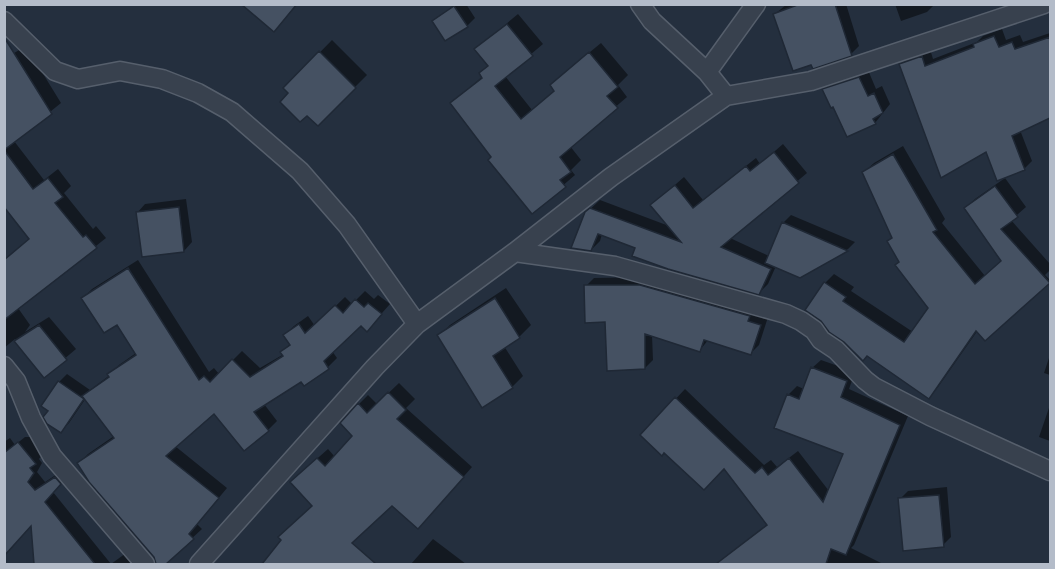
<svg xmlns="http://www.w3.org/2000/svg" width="1055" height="569" viewBox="0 0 1055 569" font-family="Karla,sans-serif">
	<rect width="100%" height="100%" fill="#242f3e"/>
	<path fill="#0007" d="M455,4H466L475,18L467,26L434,21Z
		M787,4H846L859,46L851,54L775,14Z
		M895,4H935L927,12L901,21Z
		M518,14L543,44L505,76L532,110L556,90L562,75L601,43L628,75L618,85L627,97L570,146L581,160L571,170L575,175L532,212L493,157L452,103L483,76L481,73L489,65L476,49Z
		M1002,29L1006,40L1020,35L1023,42L1050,33V118V117L1020,130L1032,161L1024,169L986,150L901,64L909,56L930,49L933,59L977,42L983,36Z
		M332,40L367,75L318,124L285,88Z
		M26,46L61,103L14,141L44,180L58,169L71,186L64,193L93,229L96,226L106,238L18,308L30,325L25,332L49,317L76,349L44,376L15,339L4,348V260L30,238L4,206V59Z
		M868,70L876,89L882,86L890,104L875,123L824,89L832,81Z
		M783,144L807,173L730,238L769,256L783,223L791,215L855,242L848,249L800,276L776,266L768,284L759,293L602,234L600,241L591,250L586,213L600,200L669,226L652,205L684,177L703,200L756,158L760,164Z
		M903,146L945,219L942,223L985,276L1003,260L966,208L975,199L1005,178L1026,207L1011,220L1050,264V270L1045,275L1050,280L1041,289L978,330L938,387L929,397L825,283L834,274L854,287L851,291L913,332L930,308L889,241L893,237L864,172L874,163Z
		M186,199L192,242L184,251L137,213L145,204Z
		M138,260L209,372L214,368L219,374L242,351L260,368L284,354L282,352L290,344L285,335L294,326L308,316L315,326L345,297L352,304L365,291L374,299L378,295L390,304L367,330L361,324L332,351L337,358L328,367L304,384L302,380L264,404L277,421L268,430L214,412L175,446L227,488L197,524L202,529L164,564H157L155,556L79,463L88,454L114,436L86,398L69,423L61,431L50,411L59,382L67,374L90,390L110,375L119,365L136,353L117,323L83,298L92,289Z
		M649,277L768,317L759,345L751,353L709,339L700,350L652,335L653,360L645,368L606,321L586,286L594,278Z
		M506,288L531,325L520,336L504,346L523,376L512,387L483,406L439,336L450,325Z
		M1050,355V375L1044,373Z
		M821,360L855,372L849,389L908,416L854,545L851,548L883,564H717L768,524L724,467L642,435L685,389L764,465L771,460L777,467L798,451L829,491L845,453L788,395L797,386L804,389L812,368Z
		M399,383L415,399L406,408L472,467L428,517L392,504L333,547L314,564H264L314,505L302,472L328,449L335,457L354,436L359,404L368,395L377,404Z
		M1050,405V441L1039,437Z
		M25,437H31L44,453L39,459L42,463L37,472L45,482L65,469L69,474L53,492L111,564L133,548L149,564H36L32,523L4,555V442L10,438L15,445Z
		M947,487L951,537L943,545L900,499L908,491Z
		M433,539L466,564H411Z"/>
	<path fill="#455162" stroke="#1f2835" stroke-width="1.5" d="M241,4H297L274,32Z
		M800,4H835L852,56L813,69L811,65L793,71L773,14Z
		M454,6L468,27L445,41L432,21Z
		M507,24L533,56L495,86L521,119L554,91L550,85L589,52L618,87L607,96L618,108L560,157L571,172L560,180L566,187L532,214L488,160L491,157L450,103L482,78L479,73L488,66L474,49Z
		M994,36L999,47L1012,42L1015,49L1050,37V118L1012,136L1025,170L997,181L986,152L941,178L899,64L922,56L925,66L974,47L973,44Z
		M4,37L52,114L4,150Z
		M319,51L356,88L318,126L307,116L300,122L280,102L288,93L283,88Z
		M859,77L868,96L874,93L883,113L873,119L876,124L847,137L833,107L831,108L822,89Z
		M4,150L33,189L48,178L63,197L55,203L83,237L86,235L97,248L4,320V260L29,239L4,207Z
		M774,152L799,183L721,247L771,269L759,295L668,269L632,256L635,248L598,234L591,251L571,248L585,212L590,208L681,242L650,205L675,185L693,208L746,166L750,171Z
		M893,154L937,230L933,232L975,284L1001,261L964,208L995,186L1018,217L1001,229L1050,283L985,341L976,331L929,399L867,356L863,361L844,342L829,332L821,321L805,310L824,282L846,297L843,301L904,342L928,308L895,265L899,262L887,241L892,238L862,172Z
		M179,207L184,252L142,257L136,212Z
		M782,222L848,251L800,278L765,263Z
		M128,268L199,380L204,376L210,382L232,359L250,377L283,356L280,352L290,345L283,335L299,324L305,333L335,305L343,313L355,299L364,307L368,303L382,314L367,332L361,326L324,361L329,369L304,386L301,382L254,412L269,431L244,451L214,414L166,456L219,498L189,534L194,539L166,564H156L154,557L89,482L77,463L114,438L82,396L109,377L107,374L136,355L117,325L104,333L81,298Z
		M584,285H640L750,316L748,321L761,325L751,355L704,340L700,352L645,334V369L607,371L605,322L585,323Z
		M495,298L520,338L493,356L513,388L482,408L437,335Z
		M39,325L67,360L44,378L14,341Z
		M811,367L847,381L841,397L900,425L846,555L831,549L826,564H716L767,525L724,469L704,490L664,453L662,456L640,435L675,397L755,473L762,467L768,475L789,458L823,502L843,454L774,428L787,394L799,399Z
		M58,381L84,399L61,433L47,424L43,417L48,411L41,406Z
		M388,392L406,410L397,419L464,477L418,529L392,506L352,543L376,564H262L281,540L278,537L312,506L290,482L317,458L325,466L352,436L340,423L358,403L367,413Z
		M18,442L36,464L30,468L34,473L28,482L35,490L55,477L61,484L45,502L95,564H34L31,526L4,556V453Z
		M939,495L944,547L903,551L898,498Z"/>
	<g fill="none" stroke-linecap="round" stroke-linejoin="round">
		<g stroke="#565f6c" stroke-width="21">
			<path id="minor" d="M640,4L652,21L707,72L726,96
				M4,21L55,71L78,79L120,71L162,79L198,93L232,112L300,171L347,225L417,324
				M707,72L756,4
				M515,252L615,266L786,314L801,321L814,330L821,340L836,350L865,380L874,387L930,416L1050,471
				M4,366L16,381L31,418L52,456L145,564
				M199,564L375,367L417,324L515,252L611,177L726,96L811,81L1044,4"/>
		</g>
		<use href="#minor" stroke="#38414e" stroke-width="18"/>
	</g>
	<rect width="1055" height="569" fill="none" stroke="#b4bcc9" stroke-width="12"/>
</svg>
